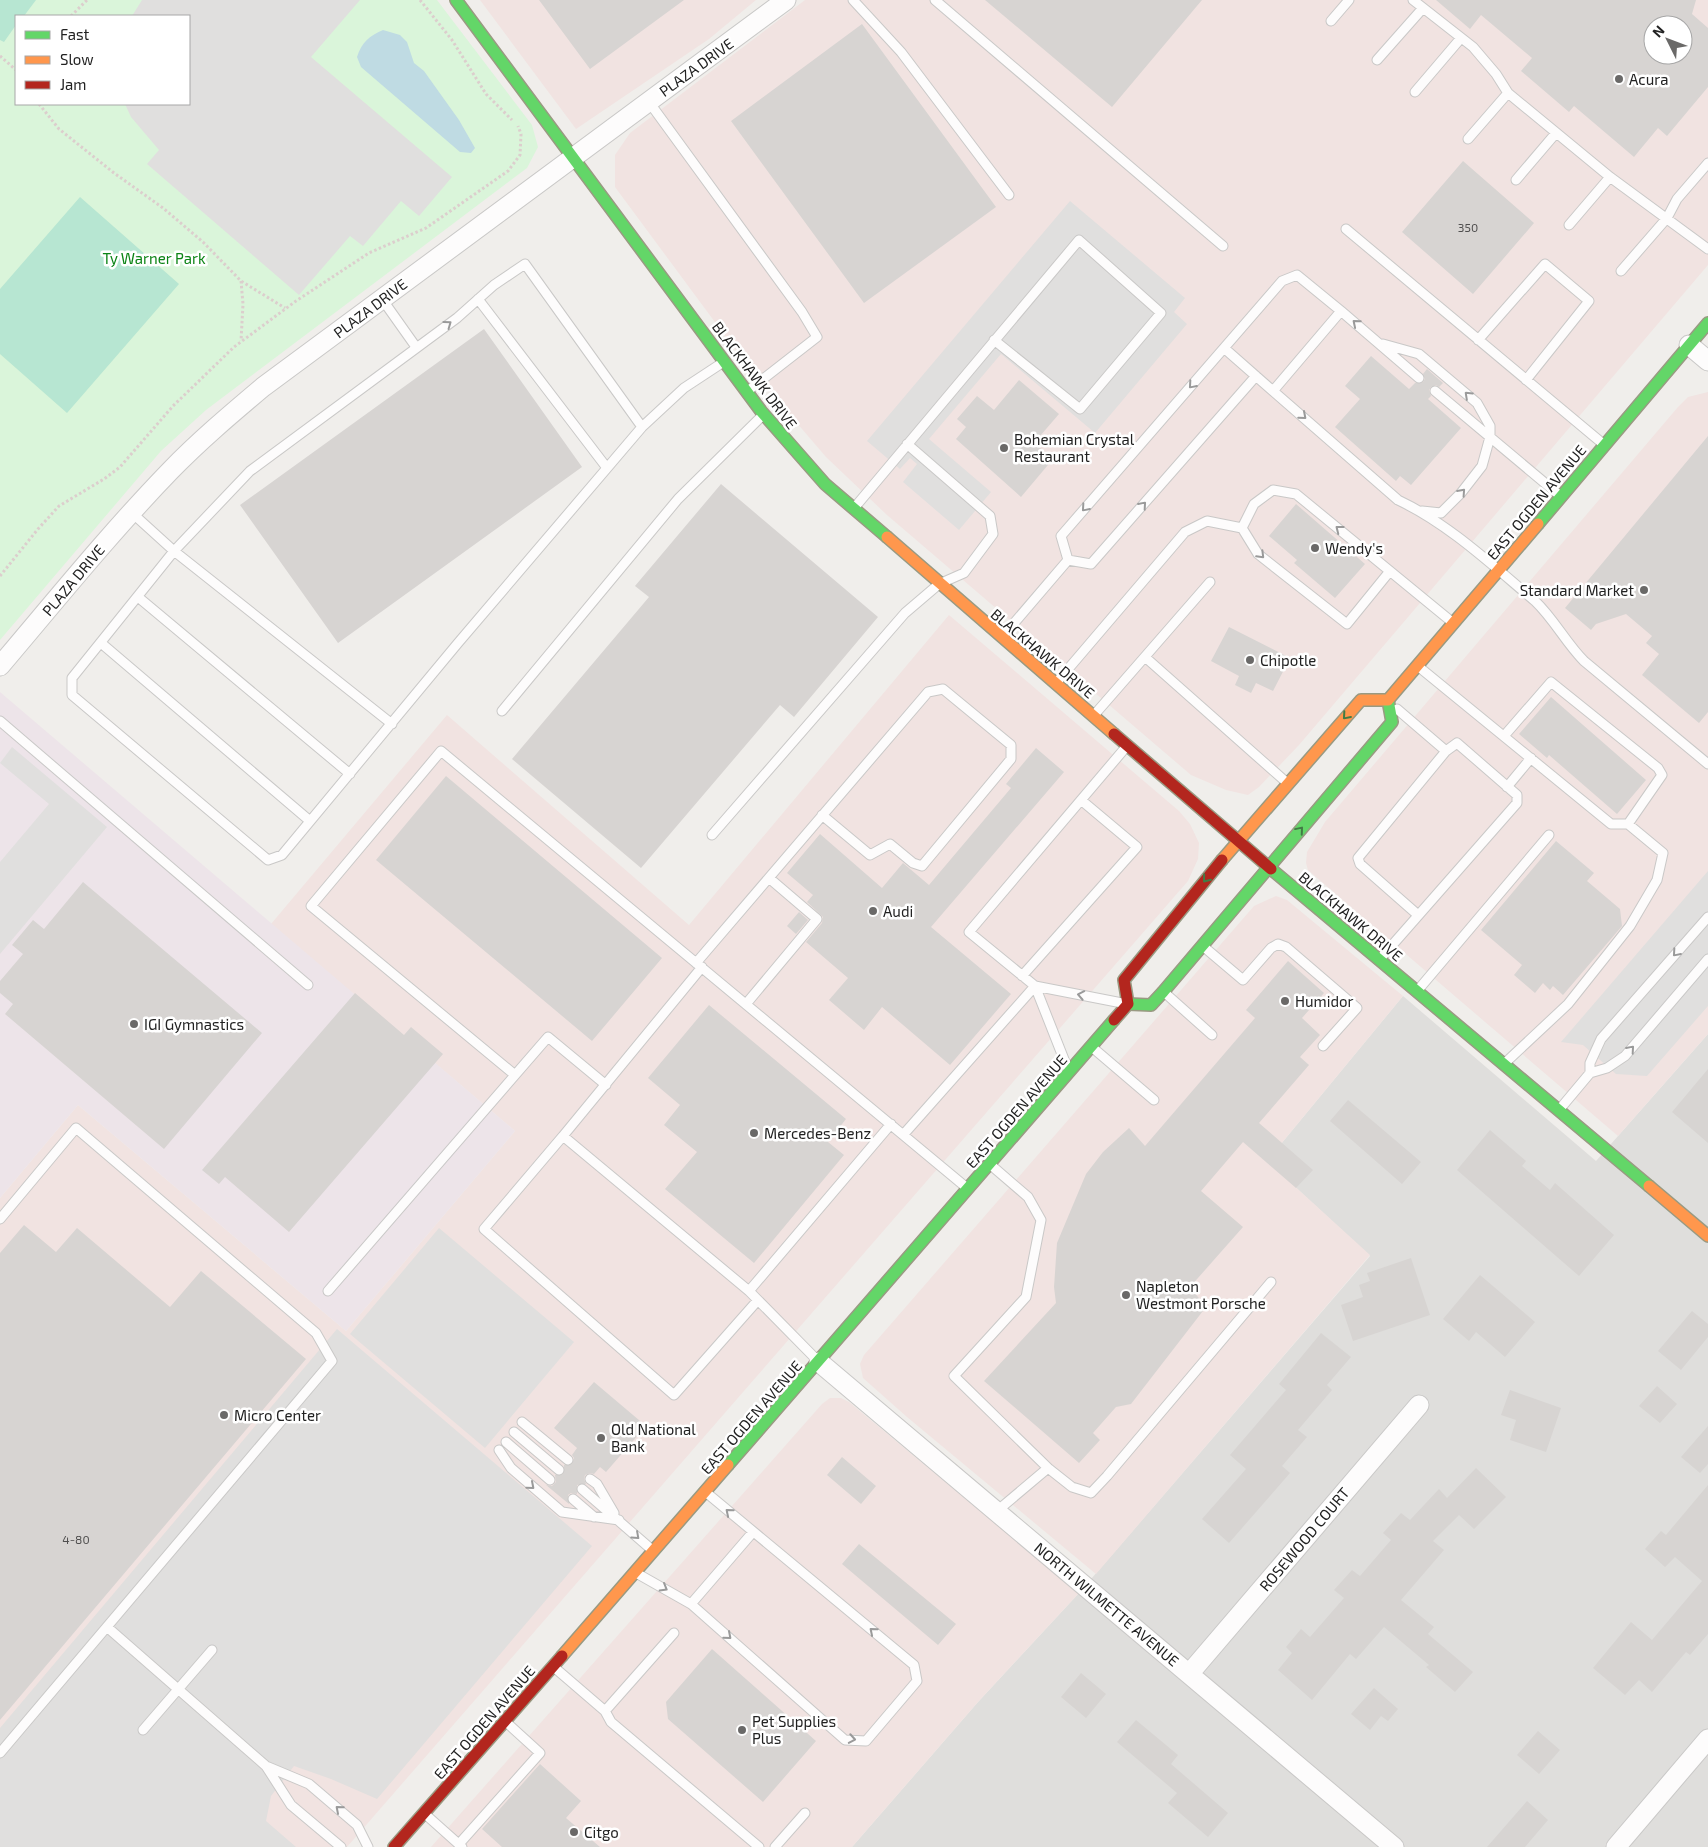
<svg xmlns="http://www.w3.org/2000/svg" width="1708" height="1847" viewBox="0 0 1708 1847" font-family="'Exo 2',sans-serif">
	<rect width="100%" height="100%" fill="#f0eeeb"/>
	<path fill="#dfdedc" d="M1403,996L1596,1161L1708,1034V1847H852L978,1702L1079,1593L1370,1256L1267,1161Z"/>
	<path fill="#f1e3e1" fill-rule="evenodd" d="M480,0H756L709,39L576,129Z
		M805,0H1708V265L1299,745L1259,787L1248,795L1226,790L1191,775L887,515L826,457L743,360L615,187V155L630,133ZM1653,25H1683V55H1653Z
		M1708,392V1034L1618,1136L1316,877L1308,870L1306,863L1307,852L1325,822L1678,407L1688,397Z
		M949,615L1179,811L1190,824L1199,843L1198,859L1188,881L347,1847H0V1198L78,1105L346,1331L515,1131L271,924L447,715L689,925Z
		M1276,896L1287,900L1403,996L1267,1161L1370,1255L1096,1574L907,1417L863,1378L860,1364L864,1355L1254,906Z
		M830,1398H841L849,1402L1079,1593L978,1702L852,1847H431L822,1404Z"/>
	<path fill="#ede4e9" d="M0,692L515,1131L346,1331L78,1105L0,1198Z"/>
	<path fill="#daf5da" fill-rule="evenodd" d="M0,0H437L532,125L538,147L527,168L206,410L161,451L0,640ZM16,16H189V104H16Z"/>
	<path fill="#b7e6d2" d="M0,0H36L24,16H16V25L4,42L0,40Z
		M80,197L179,284L67,413L0,354V289Z"/>
	<path fill="#e0dfde" d="M142,0H360L311,57L452,177L419,216L401,201L363,246L350,236L299,295L147,164L159,150L131,117L125,104H189V16H132Z
		M1070,201L1185,298L1174,312L1187,324L1095,433L1001,354L929,439L991,492L959,530L903,482L917,464L910,458L900,469L867,441Z
		M12,747L107,827L0,954V862L49,804L0,763Z
		M1708,871V1006L1647,1076L1616,1074L1583,1045L1561,1042Z
		M439,1228L574,1342L485,1448L350,1334Z
		M337,1329L592,1546L377,1799L331,1779L294,1766L271,1796L266,1821L296,1847H0V1728Z"/>
	<path fill="#bfdbe3" d="M383,30L400,35L407,42L414,63L424,71L459,120L475,148L471,153L460,152L361,67L357,57C362,42 369,36 383,30Z"/>
	<path fill="#d7d4d2" fill-rule="evenodd" d="M539,0H684L590,69Z
		M985,0H1202L1112,107Z
		M1436,0H1696L1692,14L1708,28V87L1667,136L1658,128L1634,157L1574,106L1569,112L1521,71L1532,58L1481,15L1470,29ZM1653,25H1683V55H1653Z
		M862,24L996,207L864,303L731,121Z
		M1463,161L1534,223L1473,294L1402,232Z
		M484,329L582,467L338,643L240,505Z
		M1371,356L1409,389L1415,383L1423,382L1425,379L1423,374L1427,369L1443,383L1439,387L1436,385L1431,387L1429,390L1431,396L1428,399L1461,428L1411,485L1400,476L1396,481L1335,427L1360,399L1345,386Z
		M1019,380L1059,414L1034,443L1053,459L1021,497L956,439L966,427L957,419L977,396L994,410Z
		M1708,436V712L1699,723L1642,675L1659,654L1646,643L1652,636L1626,614L1596,624L1591,630L1565,608Z
		M721,484L878,617L794,717L780,705L641,868L512,759L649,597L635,586Z
		M1296,504L1365,564L1335,598L1294,563L1297,560L1269,536Z
		M1229,627L1290,658L1273,691L1256,683L1251,693L1235,685L1239,676L1211,661Z
		M1551,697L1646,780L1617,814L1549,755L1547,758L1519,734Z
		M1036,748L1064,772L931,927L1011,994L950,1065L882,1007L864,1030L829,1000L848,978L806,942L822,923L823,917L807,902L813,895L787,873L820,834L882,888L903,863L929,885L1011,788L1006,784Z
		M446,776L662,958L592,1041L376,860Z
		M1556,841L1594,873L1587,881L1620,909L1622,926L1563,995L1553,986L1550,990L1543,983L1535,993L1514,975L1522,965L1481,930Z
		M83,882L262,1033L164,1149L5,1014L13,1004L0,993V981L23,954L12,945L33,920L44,929Z
		M799,912L808,920L796,934L787,926Z
		M1288,961L1324,993L1302,1018L1320,1035L1300,1057L1309,1065L1259,1123L1313,1170L1296,1188L1243,1142L1201,1191L1243,1227L1190,1287L1206,1307L1131,1404L1116,1407L1093,1433L1100,1440L1079,1463L984,1381L1056,1303L1054,1287L1057,1243L1086,1174L1103,1152L1129,1128L1145,1146L1255,1018L1246,1010Z
		M355,993L404,1035L411,1027L443,1054L289,1232L225,1177L219,1184L202,1170Z
		M709,1005L846,1119L828,1142L844,1155L754,1263L665,1189L697,1152L664,1125L680,1105L648,1078Z
		M1708,1069V1143L1672,1112Z
		M1348,1100L1421,1162L1402,1184L1330,1121Z
		M1490,1130L1526,1161L1522,1166L1550,1190L1555,1183L1614,1235L1579,1276L1457,1170Z
		M24,1225L56,1252L77,1228L170,1307L201,1271L306,1359L0,1720V1253Z
		M1411,1258L1430,1315L1353,1341L1341,1305L1363,1297L1359,1285L1370,1281L1367,1273Z
		M1480,1275L1535,1322L1505,1357L1476,1332L1469,1341L1443,1319Z
		M1692,1311L1708,1324V1337L1681,1370L1658,1351Z
		M1321,1333L1351,1357L1327,1385L1332,1390L1298,1430L1307,1437L1282,1466L1290,1473L1229,1543L1202,1519L1246,1469L1230,1455L1286,1390L1279,1384Z
		M594,1382L646,1426L606,1472L600,1467L594,1474L590,1473L585,1475L584,1479L586,1484L577,1485V1494L571,1493L568,1495L569,1504L546,1485L552,1486L556,1482L555,1475L563,1474L564,1465L572,1464L574,1458L572,1455L577,1448L554,1428Z
		M1657,1386L1677,1404L1660,1423L1639,1406Z
		M1510,1390L1561,1408L1546,1452L1510,1440L1516,1420L1501,1415Z
		M1708,1426V1464L1700,1473L1681,1457Z
		M842,1457L876,1486L861,1504L827,1475Z
		M1476,1468L1506,1497L1474,1529L1459,1515L1433,1541L1444,1550L1401,1600L1434,1627L1428,1634L1473,1672L1455,1692L1426,1667L1429,1665L1384,1627L1356,1659L1350,1654L1312,1700L1278,1670L1292,1653L1286,1647L1301,1629L1310,1637L1344,1598L1334,1590L1352,1570L1360,1576L1391,1540L1383,1533L1401,1513L1410,1520L1439,1489L1447,1498Z
		M1708,1485V1634L1690,1655L1686,1652L1652,1692L1639,1680L1625,1695L1593,1668L1631,1622L1652,1640L1702,1581L1675,1557L1665,1567L1645,1549L1661,1531L1666,1535Z
		M859,1544L956,1624L938,1645L842,1564Z
		M712,1649L816,1741L763,1802L668,1719L666,1702Z
		M1081,1673L1106,1694L1086,1718L1061,1697Z
		M1374,1688L1398,1709L1388,1721L1381,1716L1370,1730L1351,1714Z
		M1136,1720L1178,1755L1171,1764L1228,1813L1208,1837L1168,1803L1177,1793L1117,1742Z
		M1538,1731L1560,1750L1539,1774L1517,1755Z
		M540,1764L581,1801L566,1818L600,1847H502L482,1829Z
		M1527,1801L1548,1820L1525,1847H1487Z"/>
	<g fill="none" stroke-linecap="round" stroke-linejoin="round">
		<g stroke="#c9c8c7" stroke-width="11">
			<path id="lane" d="M853,0L901,52L1009,195
				M935,0L1223,246
				M1413,0L1473,47L1496,74L1508,93L1610,177L1708,249
				M1331,21L1349,0
				M1377,60L1423,8
				M1415,92L1461,38
				M649,102L802,312L817,337L749,390
				M1468,139L1508,93
				M1516,180L1556,133
				M1569,225L1610,177
				M1346,229L1602,443
				M1621,271L1667,218L1677,199L1708,163
				M382,299L416,347
				M478,299L607,468
				M1478,340L1545,264L1589,301L1526,380
				M1383,344L1419,354L1477,403L1490,426V437L1482,466L1461,493L1441,513L1422,511
				M1224,348L1273,391
				M1419,378L1341,311L1273,391L1398,500C1449,524 1492,565 1535,601C1554,619 1566,643 1584,661L1708,764
				M1435,391L1558,494
				M642,427L525,264L494,285L457,318L250,471L174,551L72,678V695L268,860L282,855L458,643L642,427L684,388L722,363
				M855,507C930,418 1004,329 1079,240L1161,313L1080,409L994,340
				M131,512L174,551L392,724
				M1068,560L1061,536L1282,281L1297,275L1341,311
				M1068,560L1091,564L1256,376
				M1390,571L1347,624L1258,554L1242,528L1254,504L1273,490L1296,494L1452,622
				M138,597L350,774
				M1003,636L1068,560
				M101,643L310,821
				M1145,657L1285,781
				M1419,667L1611,824H1628L1662,775L1658,768L1551,682L1504,736
				M1057,682L1185,532L1207,521L1242,528
				M1397,709L1446,751
				M502,711L678,499L762,416
				M1095,714L1210,582
				M0,721L308,985
				M1507,787L1531,758
				M712,835L905,613L939,584L964,573L993,534L990,516L907,444
				M1204,947L1243,980L1271,948L1278,944L1286,947L1357,1008L1323,1046
				M1380,959L1517,803V795L1457,743L1446,751L1358,858L1360,864L1418,915
				M696,963L928,692L943,689L1011,745V759L922,866L913,863L890,844L870,855L822,815
				M1022,976L1137,847L1081,800
				M1035,986L1067,1067
				M1418,990L1549,835
				M1165,993L1212,1035
				M1122,1003L1035,986L969,932L1126,747
				M746,1004L817,919L769,878
				M1093,1048L1154,1100
				M1505,1063L1568,1004L1630,926L1657,880L1663,853L1628,824
				M1590,1073V1063L1601,1039L1708,917
				M515,1075L311,906L441,751L967,1188
				M1559,1110L1590,1073L1607,1068L1625,1056L1708,959
				M903,1135L1035,986
				M563,1136L702,967
				M992,1166L1028,1197L1041,1220L1026,1297L954,1376L1048,1468L1072,1487L1091,1493L1107,1476L1271,1282
				M0,1219L76,1128L316,1333L332,1361L0,1753
				M328,1291L548,1037L606,1085
				M749,1291L563,1136L484,1229L674,1395L758,1300
				M816,1359L749,1291L891,1124
				M522,1422L568,1460
				M514,1432L559,1470
				M506,1442L550,1480
				M499,1450L511,1468L562,1512L619,1520
				M590,1479L597,1484L614,1513
				M582,1489L651,1549
				M573,1499L594,1517
				M997,1511L1048,1468
				M638,1574L691,1604L845,1740L866,1741L917,1681L914,1665L708,1494
				M691,1604L753,1532
				M107,1627L266,1766L291,1805L341,1847
				M555,1668L605,1711L611,1722L759,1847
				M605,1711L674,1633
				M143,1730L212,1650
				M266,1766L309,1784L357,1825L368,1847
				M425,1814L462,1847
				M459,1844L540,1753L506,1722
				M775,1847L805,1813"/>
		</g>
		<g stroke="#c9c8c7" stroke-width="21">
			<path id="street" d="M1689,345L1708,361
				M0,666C56,600 110,533 170,471C199,441 231,414 263,387L786,0
				M819,1362L1394,1847
				M1189,1674L1419,1405
				M1616,1847L1708,1739"/>
		</g>
		<g stroke="#999a82" stroke-width="14">
			<path id="fast" d="M456,0L761,411L825,484L887,537
				M1538,524L1708,323
				M1271,869L1649,1186
				M1128,1004L1151,1005L1163,992L1392,722L1388,700
				M728,1465L1114,1020"/>
		</g>
		<g stroke="#999a82" stroke-width="14">
			<path id="slow" d="M887,537L1114,734
				M1388,700L1538,524
				M1222,860L1361,700H1388
				M1649,1186L1708,1236
				M562,1656L728,1465"/>
		</g>
		<g stroke="#999a82" stroke-width="14">
			<path id="jam" d="M1114,734L1271,869
				M1114,1020L1128,1004L1124,980L1222,860
				M394,1847L562,1656"/>
		</g>
		<path stroke="#dccecd" stroke-width="3" stroke-dasharray="2.5 2.5" stroke-linecap="butt" d="M420,0L452,40L486,94L512,120
			M71,16L87,0
			M0,56L16,70
			M39,104L59,129L114,173L163,208L203,242L241,281L285,308
			M241,281L243,304L241,341
			M0,576L38,529L59,506L104,479L120,467L173,406L234,347L296,301L369,253L426,228L508,171L520,155L521,134L518,126"/>
		<use href="#lane" stroke="#fdfcfc" stroke-width="9"/>
		<use href="#street" stroke="#fdfcfc" stroke-width="19"/>
		<use href="#fast" stroke="#63d668" stroke-width="11"/>
		<use href="#slow" stroke="#ff974d" stroke-width="11"/>
		<use href="#jam" stroke="#b3261e" stroke-width="11"/>
	</g>
	<defs><path id="oneway-chevron" d="M-2-3.5L2.5 0L-2 3.5" fill="none" stroke-width="1.6" stroke-linecap="round" stroke-linejoin="round" transform="scale(1.25)"/></defs>
	<g stroke="#9a9a9a">
		<use href="#oneway-chevron" transform="translate(1356 323) rotate(-140)"/>
		<use href="#oneway-chevron" transform="translate(448 324) rotate(-36)"/>
		<use href="#oneway-chevron" transform="translate(1192 385) rotate(131)"/>
		<use href="#oneway-chevron" transform="translate(1468 395) rotate(-137)"/>
		<use href="#oneway-chevron" transform="translate(1303 416) rotate(41)"/>
		<use href="#oneway-chevron" transform="translate(1462 492) rotate(-48)"/>
		<use href="#oneway-chevron" transform="translate(1143 505) rotate(-49)"/>
		<use href="#oneway-chevron" transform="translate(1085 508) rotate(131)"/>
		<use href="#oneway-chevron" transform="translate(1339 529) rotate(-142)"/>
		<use href="#oneway-chevron" transform="translate(1261 555) rotate(45)"/>
		<use href="#oneway-chevron" transform="translate(1676 953) rotate(131)"/>
		<use href="#oneway-chevron" transform="translate(1081 995) rotate(-169)"/>
		<use href="#oneway-chevron" transform="translate(1631 1049) rotate(-49)"/>
		<use href="#oneway-chevron" transform="translate(531 1486) rotate(41)"/>
		<use href="#oneway-chevron" transform="translate(729 1512) rotate(-140)"/>
		<use href="#oneway-chevron" transform="translate(636 1536) rotate(42)"/>
		<use href="#oneway-chevron" transform="translate(664 1588) rotate(30)"/>
		<use href="#oneway-chevron" transform="translate(873 1631) rotate(-140)"/>
		<use href="#oneway-chevron" transform="translate(728 1636) rotate(41)"/>
		<use href="#oneway-chevron" transform="translate(852 1739) rotate(10)"/>
		<use href="#oneway-chevron" transform="translate(339 1809) rotate(-139)"/>
	</g>
	<g stroke="#427c45">
		<use href="#oneway-chevron" transform="translate(1346 716) rotate(131)"/>
		<use href="#oneway-chevron" transform="translate(1300 830) rotate(-50)"/>
		<use href="#oneway-chevron" transform="translate(1206 879) rotate(129)"/>
	</g>
	<g fill="#6a6968" stroke="#fff" stroke-width="2">
		<circle cx="1619" cy="79" r="5"/>
		<circle cx="1004" cy="448" r="5"/>
		<circle cx="1315" cy="548" r="5"/>
		<circle cx="1644" cy="590" r="5"/>
		<circle cx="1250" cy="660" r="5"/>
		<circle cx="873" cy="911" r="5"/>
		<circle cx="1285" cy="1001" r="5"/>
		<circle cx="134" cy="1024" r="5"/>
		<circle cx="754" cy="1133" r="5"/>
		<circle cx="1126" cy="1295" r="5"/>
		<circle cx="224" cy="1415" r="5"/>
		<circle cx="601" cy="1438" r="5"/>
		<circle cx="742" cy="1730" r="5"/>
		<circle cx="574" cy="1832" r="5"/>
	</g>
	<g text-anchor="middle" dominant-baseline="central" stroke-width="5" stroke-linejoin="round" paint-order="stroke">
		<g font-size="12" fill="#4f4e4e">
			<text x="1468" y="227">350</text>
			<text x="76" y="1539">4-80</text>
		</g>
		<g font-size="15" fill="#222" stroke="#fff">
			<text transform="translate(696 67) rotate(-36)">PLAZA DRIVE</text>
			<text transform="translate(370 308) rotate(-37)">PLAZA DRIVE</text>
			<text transform="translate(755 375) rotate(53)">BLACKHAWK DRIVE</text>
			<text transform="translate(1536 502) rotate(-50)">EAST OGDEN AVENUE</text>
			<text transform="translate(73 580) rotate(-50)">PLAZA DRIVE</text>
			<text transform="translate(1043 653) rotate(40)">BLACKHAWK DRIVE</text>
			<text transform="translate(1351 916) rotate(40)">BLACKHAWK DRIVE</text>
			<text transform="translate(1016 1111) rotate(-49)">EAST OGDEN AVENUE</text>
			<text transform="translate(751 1417) rotate(-49)">EAST OGDEN AVENUE</text>
			<text transform="translate(1304 1539) rotate(-50)">ROSEWOOD COURT</text>
			<text transform="translate(1107 1604) rotate(40)">NORTH WILMETTE AVENUE</text>
			<text transform="translate(484 1722) rotate(-49)">EAST OGDEN AVENUE</text>
		</g>
		<g font-size="15" fill="#222" stroke="#fff" text-anchor="start">
			<text x="1629" y="79">Acura</text>
			<text x="1014" y="439">Bohemian Crystal<tspan x="1014" dy="17">Restaurant</tspan></text>
			<text x="1325" y="548">Wendy's</text>
			<text x="1634" y="590" text-anchor="end">Standard Market</text>
			<text x="1260" y="660">Chipotle</text>
			<text x="883" y="911">Audi</text>
			<text x="1295" y="1001">Humidor</text>
			<text x="144" y="1024">IGI Gymnastics</text>
			<text x="764" y="1133">Mercedes-Benz</text>
			<text x="1136" y="1286">Napleton<tspan x="1136" dy="17">Westmont Porsche</tspan></text>
			<text x="234" y="1415">Micro Center</text>
			<text x="611" y="1429">Old National<tspan x="611" dy="17">Bank</tspan></text>
			<text x="752" y="1721">Pet Supplies<tspan x="752" dy="17">Plus</tspan></text>
			<text x="584" y="1832">Citgo</text>
		</g>
		<g font-size="15" fill="#0c8416" stroke="#fff">
			<text x="154" y="258">Ty Warner Park</text>
		</g>
	</g>
	<rect x="15" y="15" width="175" height="90" fill="#ffffff" stroke="#a7a7a7"/>
	<rect x="25" y="31" width="25" height="8" fill="#63d668" stroke="#a7a7a7"/>
	<text x="60" y="40" font-size="15" fill="#222222">Fast</text>
	<rect x="25" y="56" width="25" height="8" fill="#ff974d" stroke="#a7a7a7"/>
	<text x="60" y="65" font-size="15" fill="#222222">Slow</text>
	<rect x="25" y="81" width="25" height="8" fill="#b3261e" stroke="#a7a7a7"/>
	<text x="60" y="90" font-size="15" fill="#222222">Jam</text>
	<g transform="translate(1668 40) rotate(312)"><circle r="24" fill="#ffffff" stroke="#a7a7a7"/>
	<path d="M0-4L9 19L0 12L-9 19Z" fill="#6a6968"/>
	<text y="-8" font-size="14" font-weight="bold" text-anchor="middle" fill="#222222">N</text>
	</g>
</svg>
